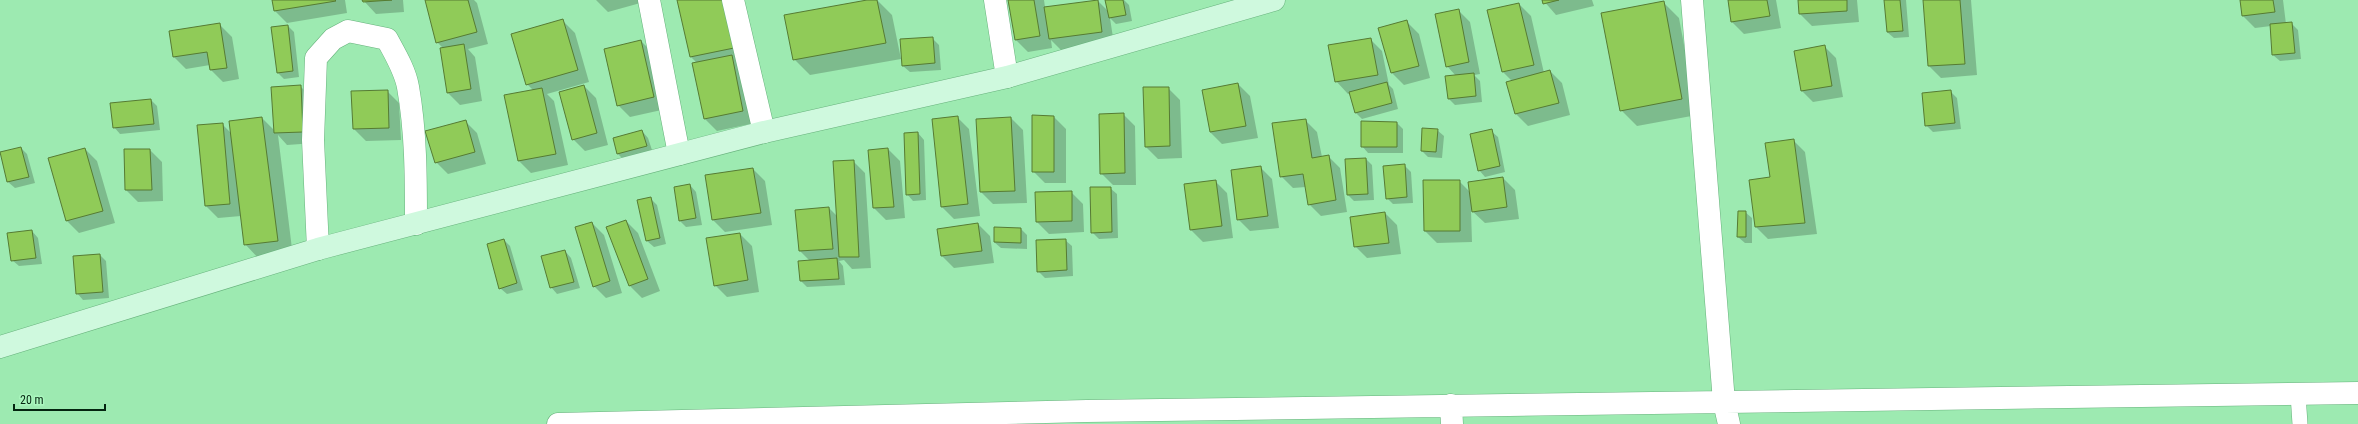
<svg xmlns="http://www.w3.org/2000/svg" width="2358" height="424" viewBox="0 0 2358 424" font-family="'Roboto Condensed',sans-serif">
	<rect width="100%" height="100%" fill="#9deab1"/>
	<path fill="#0003" d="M273,0H345L347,13L287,23L275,11Z
		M363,0H403L404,12L376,14Z
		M431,0H474L477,3L488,44L468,49L475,57L482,101L460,105L448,93L443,48L437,42Z
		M596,0H644V2L608,12Z
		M678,0H734L755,123L717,131L705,119L697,63L691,57Z
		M872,0H877L892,15L901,59L810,75L794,59Z
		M1009,0H1044L1045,7L1098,1L1108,11L1113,0H1124L1129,5L1132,21L1116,24L1110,18L1114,44L1062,51L1051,40L1052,48L1028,52L1016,40Z
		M1543,0H1592L1594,6L1556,15Z
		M1729,0H1776L1781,28L1744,34L1732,22Z
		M1799,0H1857L1859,22L1812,26L1800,14Z
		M1885,0H1906L1909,37L1894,38L1887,32Z
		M1924,0H1971L1977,75L1941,78L1929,66Z
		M2241,0H2283L2286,24L2291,23L2298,30L2301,59L2280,61L2273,55L2271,26L2255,28L2243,16Z
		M1664,3L1679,18L1697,115L1637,126L1621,110Z
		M1519,4L1531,16L1544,73L1550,71L1562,83L1570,115L1528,126L1516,114L1512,81L1503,72L1488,11Z
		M1458,10L1470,22L1480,74L1474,75L1480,81L1482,102L1455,105L1449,99L1456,76L1447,66Z
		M563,21L575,33L589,82L547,94L554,101L568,165L531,173L519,161L505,96L534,91L527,84Z
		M1407,22L1419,34L1430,78L1404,85L1392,73L1380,28Z
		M220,25L232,37L239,79L223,82L211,70L210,65L186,69L174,57Z
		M288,26L294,32L299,77L284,79L278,73Z
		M932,38L939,45L941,70L910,72L903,66Z
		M1370,39L1382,51L1389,85L1393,89L1398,109L1362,119L1356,113L1351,93L1348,94L1336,81Z
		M641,41L653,53L666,109L630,117L618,105Z
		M1824,46L1836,58L1843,97L1813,102L1801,90Z
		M1238,84L1250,96L1258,138L1222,144L1210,132Z
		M300,86L312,98L315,143L287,145L278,135L293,257L260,260L245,244L241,216L218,218L206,206L222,124L231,133L262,118L275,131Z
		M584,86L596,98L608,145L585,151L573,139Z
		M1168,88L1180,100L1182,158L1158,159L1146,147Z
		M387,91L399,103L401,140L366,141L354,129L352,92Z
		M1951,92L1957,98L1961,129L1933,132L1926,125Z
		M151,100L157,106L160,130L120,134L114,127Z
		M1123,114L1135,126L1136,185H1113L1101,173Z
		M957,117L969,129L980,216L954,219L942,207L933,120Z
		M1033,117H1054L1066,129V183H1045L1033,171Z
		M1011,118L1023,130L1027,203L993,204L981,192Z
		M1305,120L1317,132L1322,157L1328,156L1340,168L1347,212L1321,216L1309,204L1306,187L1293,188L1281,176Z
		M465,121L477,133L486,164L448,174L436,162Z
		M1397,123L1403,129V153H1368L1362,146Z
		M1437,130L1444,136L1442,158L1428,157L1422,151Z
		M642,131L648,138L653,153L624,160L618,154L614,139Z
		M1491,131L1498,137L1505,172L1485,177L1479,170Z
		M918,133L924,140L926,200L913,201L907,194Z
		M1793,140L1805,152L1817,234L1768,239L1756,227L1771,178Z
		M21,148L27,154L35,183L15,188L8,182Z
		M85,149L97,161L115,223L79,233L67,221Z
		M888,149L900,161L905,218L886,220L874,208Z
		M150,150L162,162L163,201L138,202L126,190Z
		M1366,159L1372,165L1374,200L1354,201L1348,195L1346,160Z
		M853,161L865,173L871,268L852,269L844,260L839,261L843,266L845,285L807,287L801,281L810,261L800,251L796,211L829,208L838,217Z
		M1404,165L1411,172L1413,203L1393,204L1387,198Z
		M1260,167L1272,179L1279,228L1250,231L1238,219Z
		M753,169L765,181L772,225L725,232L713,220Z
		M1503,178L1515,190L1519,219L1485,223L1471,210L1472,242L1437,243L1425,231L1459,181L1470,192Z
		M1215,181L1227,193L1233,238L1203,242L1191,230L1186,185Z
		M690,185L696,192L702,225L686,227L680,221Z
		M1110,188L1117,194L1118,238L1099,239L1092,232Z
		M1071,192L1083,204L1084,232L1049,234L1037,222Z
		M650,198L657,205L666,244L654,247L647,241Z
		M1745,212L1752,218V243H1745L1738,237Z
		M1385,213L1397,225L1401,254L1367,258L1355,246Z
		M626,221L638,233L660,291L642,298L630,286L608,228Z
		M592,223L604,235L622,293L606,298L594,286Z
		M978,224L990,236L994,263L954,268L942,256Z
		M1021,229L1027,235V249L1001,248L994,242Z
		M32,231L38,238L42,264L19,266L12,260Z
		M740,234L752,246L759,292L727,297L715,285Z
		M504,240L510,246L523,290L507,294L500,288Z
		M1065,240L1072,246L1073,276L1045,278L1038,271Z
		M565,251L571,258L580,288L557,294L551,287Z
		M100,255L106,261L109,298L83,300L77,293Z"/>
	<path fill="#90cb58" stroke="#567b33" d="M272,0H335L336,1L274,11Z
		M362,0H392L363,2Z
		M425,0H468L477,32L436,43Z
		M677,0H723L734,48L690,57Z
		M867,0H877L886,43L793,60L784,15Z
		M1008,0H1034L1040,36L1015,40Z
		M1098,0L1102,32L1049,39L1044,7Z
		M1105,0H1123L1126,15L1109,18Z
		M1542,0H1559L1543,4Z
		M1728,0H1767L1770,16L1731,22Z
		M1798,0H1847V11L1799,14Z
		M1884,0H1900L1903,31L1887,32Z
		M1923,0H1960L1965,64L1928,66Z
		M2240,0H2273L2275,12L2242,16Z
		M1664,1L1682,99L1620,111L1601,13Z
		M1519,3L1534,65L1502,72L1487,10Z
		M1459,9L1469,62L1446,67L1435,14Z
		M563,19L578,70L526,85L511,34Z
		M1407,20L1419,66L1391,73L1378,28Z
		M2292,22L2295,53L2272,55L2270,24Z
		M220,23L227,68L210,70L207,52L173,57L169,31Z
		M288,25L293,71L277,73L271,27Z
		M933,37L935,63L902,66L900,39Z
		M1371,38L1378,75L1335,82L1328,45Z
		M641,40L654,97L617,106L604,49Z
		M464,44L471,89L447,93L440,48Z
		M1825,45L1832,86L1801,91L1794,51Z
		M732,55L743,111L704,119L692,63Z
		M1550,70L1559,103L1515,114L1506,82Z
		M1474,73L1476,96L1448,99L1445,76Z
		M1387,82L1392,103L1355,113L1349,92Z
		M1238,83L1246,126L1210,132L1202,90Z
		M301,85L303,132L274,133L271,87Z
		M584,85L597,133L572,140L559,92Z
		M1143,87H1169L1170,146L1145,147Z
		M542,88L556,154L518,161L504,95Z
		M388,90L389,128L353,129L351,91Z
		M1951,90L1955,123L1925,126L1922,93Z
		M151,99L154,124L113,128L110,103Z
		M1124,113L1125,173L1100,174L1099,114Z
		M1032,115L1054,116V172H1032Z
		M958,116L968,204L941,207L932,119Z
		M262,117L278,241L244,245L229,121Z
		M1011,117L1015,191L980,192L976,119Z
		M1306,119L1312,158L1329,155L1336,200L1308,205L1303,174L1280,177L1272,123Z
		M466,120L475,152L435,163L425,131Z
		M1361,121L1397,122V147H1361Z
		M223,123L230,204L205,206L197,125Z
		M1422,128L1438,129L1436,152L1421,151Z
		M1492,129L1500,166L1478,171L1470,134Z
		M642,130L647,146L617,154L613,138Z
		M918,132L920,194L906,195L904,133Z
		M1794,139L1805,223L1755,227L1749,180L1770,177L1765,143Z
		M21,147L29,177L7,182L0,152Z
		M85,148L103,211L66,221L48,158Z
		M888,148L894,207L873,208L868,150Z
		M124,149H150L152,190H125Z
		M1366,158L1368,194L1347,195L1345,159Z
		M854,160L859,257H839L833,161Z
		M1405,164L1407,197L1386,199L1383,166Z
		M1261,166L1268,216L1237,220L1231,170Z
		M753,168L761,213L712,220L705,175Z
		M1503,177L1507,207L1472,212L1468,182Z
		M1216,180L1222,226L1190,230L1184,184Z
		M1423,180H1460V231H1424Z
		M690,184L696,218L679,221L674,187Z
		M1090,187H1111L1112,232L1091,233Z
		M1072,191V221L1036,222L1035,192Z
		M651,197L660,238L646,241L637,200Z
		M829,207L833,249L799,251L795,210Z
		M1738,211H1746V237H1737Z
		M1385,212L1389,243L1354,247L1350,217Z
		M626,220L648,279L629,286L606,227Z
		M592,222L610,281L593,287L575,227Z
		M978,223L982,251L941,256L937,229Z
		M994,227L1021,228V243L994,242Z
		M32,230L36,258L11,261L7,233Z
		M740,233L748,280L714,286L706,238Z
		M504,239L517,283L499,289L487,244Z
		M1066,239L1067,270L1037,272L1036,240Z
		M565,250L574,282L550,288L541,256Z
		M100,254L103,292L76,294L73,256Z
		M837,258L839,279L800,281L798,261Z"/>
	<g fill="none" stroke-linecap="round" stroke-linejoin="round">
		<g stroke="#67b27c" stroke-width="16">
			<path id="lane" d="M2298,394L2300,424"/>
		</g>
		<g stroke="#67b27c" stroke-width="23">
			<path id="street" d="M649,0L679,154
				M733,0L764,132
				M995,0L1007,77
				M1692,0L1724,402L1729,424
				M318,249L313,140L316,58L333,39L348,31L387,39C395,54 405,70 408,87C416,132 416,178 416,224
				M1451,405L1452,424
				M558,424L1087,411L2358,393"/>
		</g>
		<g stroke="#67b27c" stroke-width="23">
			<path id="secondary" d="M0,347L318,249L764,132L1007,77L1274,0"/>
		</g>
		<use href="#lane" stroke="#fff" stroke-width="15"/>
		<use href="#street" stroke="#fff" stroke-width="22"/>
		<use href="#secondary" stroke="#cff9de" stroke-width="22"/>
	</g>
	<path d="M14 404v6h91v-6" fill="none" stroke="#042510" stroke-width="2"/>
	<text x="20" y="404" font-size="12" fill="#042510" stroke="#aaf7be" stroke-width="3" paint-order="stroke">20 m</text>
</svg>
